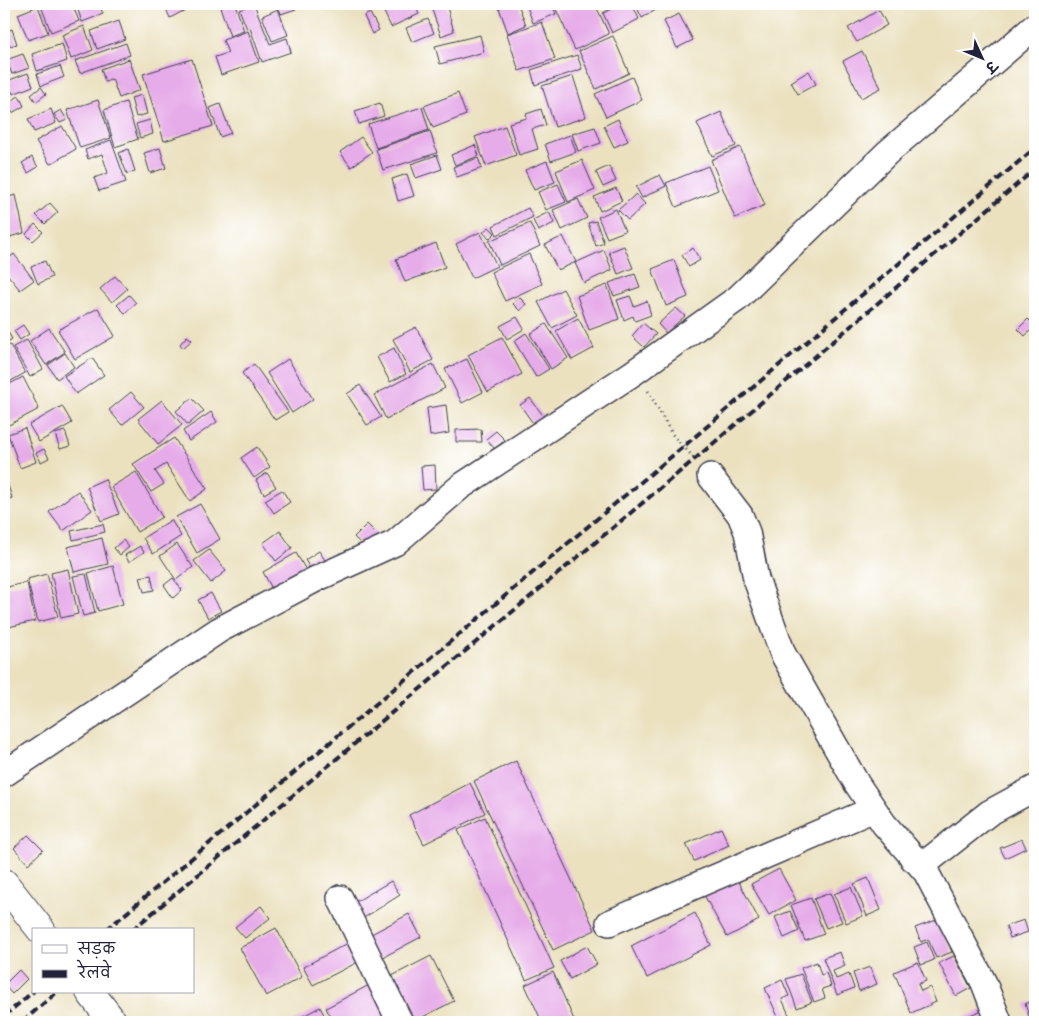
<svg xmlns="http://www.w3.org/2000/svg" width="1039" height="1026" viewBox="0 0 1039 1026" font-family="'Balsamiq Sans','Playpen Sans Deva',sans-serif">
	<rect width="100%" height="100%" fill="#fff"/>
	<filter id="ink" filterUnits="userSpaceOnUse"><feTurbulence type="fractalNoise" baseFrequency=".02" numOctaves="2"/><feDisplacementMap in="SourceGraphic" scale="10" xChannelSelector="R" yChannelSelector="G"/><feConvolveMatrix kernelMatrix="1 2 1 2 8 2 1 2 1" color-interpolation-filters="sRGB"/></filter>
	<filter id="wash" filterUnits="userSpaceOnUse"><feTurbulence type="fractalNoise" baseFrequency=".0096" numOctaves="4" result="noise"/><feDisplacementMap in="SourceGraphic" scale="20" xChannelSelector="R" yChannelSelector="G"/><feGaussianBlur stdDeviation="1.12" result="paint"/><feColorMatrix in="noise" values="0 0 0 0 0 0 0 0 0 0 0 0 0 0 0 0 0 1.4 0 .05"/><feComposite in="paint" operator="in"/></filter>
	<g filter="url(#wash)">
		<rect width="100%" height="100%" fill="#ebe1bf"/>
		<g id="blocks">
			<path fill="#e6abe9" d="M47,4H72L79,21L51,32L41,6Z
				M94,4H99L103,14L82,22L78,10Z
				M178,4H182L185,10L170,18L166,9Z
				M219,4H235L244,31L230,36Z
				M254,4L270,44L287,38L291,52L262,62L250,28L247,29L239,9Z
				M278,4H295L296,9L281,14Z
				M401,4H414L419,14L391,27L384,12Z
				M430,4H446L454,31L441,36Z
				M510,4H518L526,25L508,33L499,8Z
				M526,4H552L556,14L533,23Z
				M557,4H595L609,34L575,50L554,5Z
				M621,4H632L639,19L612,33L603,13Z
				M635,4H660L661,7L642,18Z
				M38,6L48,33L28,40L18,14Z
				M278,9L288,35L272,41L262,16Z
				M879,10L887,25L857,42L848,28Z
				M370,13L379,30L372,34L364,16Z
				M679,14L693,40L677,48L664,21Z
				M428,19L434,33L412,42L406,28Z
				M119,21L125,39L97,49L91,31Z
				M542,22L555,59L519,71L507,34Z
				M84,26L93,50L71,59L62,35Z
				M12,29L17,44L4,48V32Z
				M248,31L259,62L221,75L215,57L228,53L223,40Z
				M480,35L484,52L440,64L435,46Z
				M613,36L629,73L596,89L579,51Z
				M126,43L130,55L80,73L75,61Z
				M62,44L67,61L37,71L32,54Z
				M862,51L881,88L861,98L843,61Z
				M23,54L29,68L12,74L6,60Z
				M577,55L582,69L535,85L531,70Z
				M129,59L140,90L119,98L112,79L105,82L101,69Z
				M192,59L213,126L164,141L143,74Z
				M60,66L64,77L41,86L37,74Z
				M809,71L816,84L798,94L791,82Z
				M28,73L33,86L13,94L7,81Z
				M573,76L586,117L555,127L542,86Z
				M632,77L642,100L606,117L595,94Z
				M41,87L46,94L36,102L31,95Z
				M458,93L466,115L433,128L424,106Z
				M142,95L147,114L136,117L131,98Z
				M19,96L24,106L12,113L7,103Z
				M98,100L111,138L80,148L67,110Z
				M126,102L138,139L115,147L104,110Z
				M380,103L384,116L359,124L355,111Z
				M220,104L231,133L220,137L210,108Z
				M422,107L429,130L376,148L368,124Z
				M51,109L56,123L34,132L28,119Z
				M541,109L546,125L532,129L538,149L519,155L509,123L527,118L526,114Z
				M61,110L67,120L60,123L54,114Z
				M721,112L736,146L712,156L697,123Z
				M618,119L628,141L614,147L604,126Z
				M150,120L153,134L140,138L136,124Z
				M62,126L76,149L50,164L36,141Z
				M505,126L516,155L486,166L475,137Z
				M595,127L601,143L578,151L572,134Z
				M430,131L437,153L383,170L376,149Z
				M570,135L576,152L551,161L545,144Z
				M361,137L372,152L351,167L340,152Z
				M111,140L126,182L99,191L94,178L108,173L102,154L88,159L85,150Z
				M475,145L479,156L455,165L451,155Z
				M740,147L765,205L735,218L711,160Z
				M160,148L166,168L150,173L144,153Z
				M128,149L135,171L127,174L119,153Z
				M437,155L442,169L416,178L411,164Z
				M32,157L38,167L28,173L22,163Z
				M478,158L482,168L457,177L453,167Z
				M582,160L595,190L568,202L556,171Z
				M547,161L555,182L534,190L525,170Z
				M609,166L616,181L603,187L596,172Z
				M708,166L718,190L676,207L666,183Z
				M407,174L414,196L398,201L392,179Z
				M660,175L666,186L642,198L636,187Z
				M558,184L566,202L546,210L538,192Z
				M616,188L622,201L600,211L594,197Z
				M636,194L645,204L628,220L618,210Z
				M16,195L24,233L6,238L4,198Z
				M578,199L587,218L562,230L553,210Z
				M50,203L58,212L45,224L36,215Z
				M528,208L533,217L497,235L493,226Z
				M616,209L625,231L607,238L598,217Z
				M549,212L554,223L538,231L533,220Z
				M596,221L604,243L596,246L588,223Z
				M530,223L540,246L500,265L489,241Z
				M35,224L43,232L33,241L26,234Z
				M489,227L495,233L489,239L483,232Z
				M480,232L497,266L472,278L456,244Z
				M563,236L576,262L558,270L545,245Z
				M436,243L445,267L405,282L396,259Z
				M624,246L633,268L618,274L609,252Z
				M693,248L700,260L689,267L682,255Z
				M604,250L612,270L584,283L575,263Z
				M14,254L34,280L20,290L4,270V262Z
				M529,254L542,284L505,301L491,272Z
				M674,260L688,297L666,306L652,269Z
				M45,261L52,277L38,284L31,267Z
				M635,274L640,287L614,296L609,283Z
				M115,276L127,289L112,302L100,289Z
				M607,285L619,319L589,330L577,296Z
				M563,289L577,315L552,328L538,302Z
				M129,295L136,303L125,313L117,305Z
				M630,296L634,306L647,301L651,315L635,321L633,316L624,320L617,300Z
				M519,297L526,304L520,311L513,304Z
				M98,308L115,336L75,359L58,330Z
				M676,308L685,316L666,333L658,324Z
				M517,317L524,329L507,339L500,326Z
				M578,318L594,348L572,360L556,331Z
				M1028,319L1035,326L1025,336L1018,329Z
				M643,323L656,334L644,347L632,336Z
				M546,324L568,358L551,369L530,334Z
				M23,325L29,334L20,340L14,331Z
				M5,327L12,339L4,344V328Z
				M416,327L433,360L410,372L393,339Z
				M49,328L65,352L46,365L30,341Z
				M526,333L549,369L536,377L514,341Z
				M187,336L192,340L183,348L180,344Z
				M502,337L522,374L488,392L468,355Z
				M27,340L43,369L30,377L13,347Z
				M10,345L25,373L9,382L4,372V348Z
				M394,348L406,374L390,382L377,357Z
				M65,353L74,367L57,379L48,365Z
				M92,358L104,375L76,394L64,376Z
				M288,359L313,399L292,413L267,373Z
				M467,359L483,392L462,403L445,369Z
				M254,364L288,412L275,420L242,373Z
				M433,364L445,388L386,419L374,395Z
				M23,377L39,409L7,426L4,419V387Z
				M360,385L381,417L367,425L347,394Z
				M131,392L144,407L122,425L109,410Z
				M192,398L204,411L188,425L176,411Z
				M530,398L545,418L535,426L520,405Z
				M162,400L182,425L158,444L138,419Z
				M446,405L449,433L430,436L427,408Z
				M62,406L72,423L39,442L29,425Z
				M211,412L217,422L189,441L183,431Z
				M25,428L36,462L20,468L8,434Z
				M481,429L482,442H456V430Z
				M65,431L70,446L60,449L55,434Z
				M496,431L505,440L495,449L486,439Z
				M174,438L207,489L190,501L166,464L155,471L164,484L151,492L133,464Z
				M257,447L270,467L254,478L241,458Z
				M44,449L49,458L41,462L36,453Z
				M435,465L436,489L423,490L421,466Z
				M136,472L162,517L137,532L111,487Z
				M267,473L276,487L264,494L256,480Z
				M6,479L12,498L4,501V480Z
				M105,479L119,514L101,521L87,487Z
				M282,490L290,502L274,513L265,500Z
				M78,491L92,510L63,531L49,512Z
				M200,504L220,539L197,553L176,517Z
				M171,520L181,536L153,554L143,538Z
				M103,524L105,532L73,540L71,531Z
				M367,524L379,536L366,549L354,537Z
				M280,531L292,548L276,561L263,543Z
				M102,538L108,564L74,572L68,547Z
				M123,540L129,547L120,555L114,548Z
				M177,544L193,567L176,580L160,556Z
				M140,546L144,552L129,562L125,555Z
				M209,550L226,571L211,583L194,561Z
				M319,551L329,566L314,575L305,560Z
				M296,553L310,577L276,596L263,572Z
				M113,566L123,604L98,611L88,573Z
				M68,569L78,614L61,618L51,573Z
				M47,574L58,617L38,622L27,579Z
				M86,574L95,613L83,616L73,576Z
				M151,575L154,590L144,592L140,577Z
				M173,578L182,590L173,598L164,585Z
				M27,582L35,621L4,628V588Z
				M211,593L221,611L208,618L198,600Z
				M516,761L595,930L553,950L474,781Z
				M470,783L485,813L424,844L409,815Z
				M485,817L554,968L526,980L458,830Z
				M721,828L729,845L694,861L686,844Z
				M28,835L43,850L28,864L14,848Z
				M1022,839L1026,848L1005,858L1000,848Z
				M779,869L796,900L769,915L751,884Z
				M737,878L759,920L727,937L704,895Z
				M868,878L881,910L867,916L854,884Z
				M391,881L400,895L362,919L352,904Z
				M851,887L863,916L846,923L834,894Z
				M830,893L842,922L826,928L814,899Z
				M811,898L824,934L805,941L791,905Z
				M261,906L270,918L245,938L235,927Z
				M790,911L799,931L784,938L775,917Z
				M695,913L711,945L647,978L631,946Z
				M409,914L421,937L374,962L362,939Z
				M939,919L952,952L936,958L928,939L921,942L915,928Z
				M1024,920L1028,932L1010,938L1006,926Z
				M276,928L302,977L266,996L240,948Z
				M350,942L360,961L313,985L303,967Z
				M927,942L934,960L921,965L914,947Z
				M587,946L597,964L570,979L560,961Z
				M840,952L845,966L833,971L836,979L849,974L854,988L837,995L823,958Z
				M431,956L454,1001L413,1022L390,977Z
				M954,956L971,988L956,996L939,963Z
				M817,962L821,975L826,973L831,986L822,989L825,998L814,1002L801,968Z
				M918,962L926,981L918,984L921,991L930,987L936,1002L911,1013L894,972Z
				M870,967L877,984L859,991L853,973Z
				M19,970L27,979L12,994L4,985Z
				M553,972L575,1022H542L525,985Z
				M801,974L812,1002L797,1008L786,979Z
				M782,980L789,996L782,999L789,1015L779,1019L765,988Z
				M371,984L388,1015L375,1022H333L326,1008Z
				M1035,1000V1022H1031L1025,1004Z
				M320,1007L328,1022H292Z
				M982,1010L987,1022H953Z"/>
		</g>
	</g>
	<g filter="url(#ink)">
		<use href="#blocks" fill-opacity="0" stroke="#403f4f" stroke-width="1"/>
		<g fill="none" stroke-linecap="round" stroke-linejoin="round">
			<g stroke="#403f4f" stroke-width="28">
				<path id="street" d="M710,476L740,515L747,532L756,579L783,654L857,784L884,824L926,872L984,983L999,1022
					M4,774L219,630L316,579L395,543L460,487L633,373L738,298L887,153L1035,26
					M913,859L928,861L989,813L1035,788
					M340,898L400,1022
					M609,923L874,809"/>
			</g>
			<g stroke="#403f4f" stroke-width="30">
				<path id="primary" d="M4,883L41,930
					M90,992L113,1022"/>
			</g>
			<path stroke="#403f4f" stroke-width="3" stroke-dasharray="1 4" stroke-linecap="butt" d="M648,391L672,434L695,459"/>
			<use href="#street" stroke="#fff" stroke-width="25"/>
			<use href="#primary" stroke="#fff" stroke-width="28"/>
			<path stroke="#22223b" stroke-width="4" stroke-dasharray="8 4" stroke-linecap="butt" d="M106,930L684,446L1035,148
				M132,930L695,459L1035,169
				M4,1016L34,991
				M22,1022L57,992"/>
		</g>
	</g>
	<rect width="1039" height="1026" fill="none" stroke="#fff" stroke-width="20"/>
	<rect x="32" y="928" width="162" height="65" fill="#ffffff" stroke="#a7a7b1"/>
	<rect x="42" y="945" width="25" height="8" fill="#ffffff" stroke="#a7a7b1"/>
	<text x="78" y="954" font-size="15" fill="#22223b">सड़क</text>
	<rect x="42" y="970" width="25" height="8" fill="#22223b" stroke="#a7a7b1"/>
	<text x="78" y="978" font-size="15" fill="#22223b">रेलवे</text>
	<g transform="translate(982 58) rotate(134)" stroke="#ffffff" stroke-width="4" paint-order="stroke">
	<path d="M0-4L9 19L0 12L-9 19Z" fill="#22223b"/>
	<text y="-8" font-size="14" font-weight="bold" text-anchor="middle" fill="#22223b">उ</text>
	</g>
</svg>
